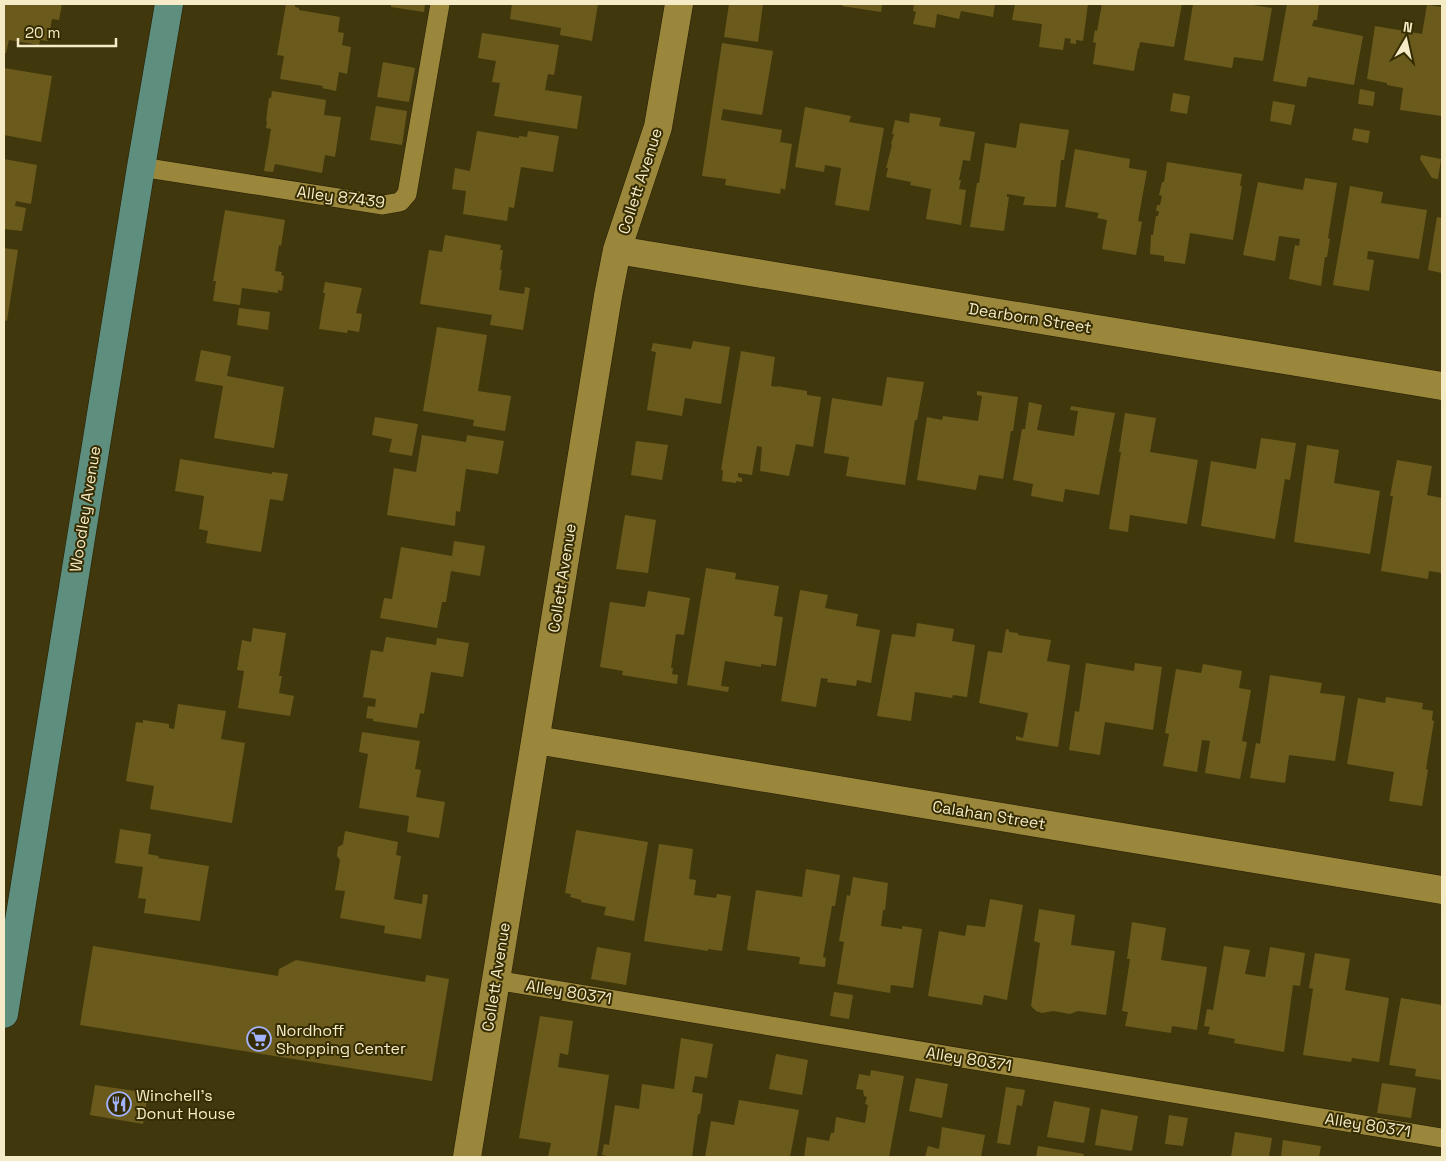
<svg xmlns="http://www.w3.org/2000/svg" width="1446" height="1161" viewBox="0 0 1446 1161" font-family="'Space Grotesk',sans-serif">
	<rect width="100%" height="100%" fill="#41370d"/>
	<path fill="#6a5b1c" d="M4,4H62L59,20L52,19L48,41L40,40L39,45L9,40L6,53H4Z
		M286,4H295V7L299,8V10L340,17L338,32L344,33L342,45L351,47L347,74L339,72L336,91L322,88L323,86L280,79L284,56L277,55Z
		M391,4H425L424,12L391,7Z
		M512,4H598L592,41L560,35L561,28L510,19Z
		M729,4H763L758,42L724,37Z
		M843,4H882L881,12L842,6Z
		M914,4H995L993,17L961,11L959,19L937,14L935,28L913,24L916,12L913,11Z
		M1015,4H1088L1083,41L1076,40V44L1070,43L1071,39L1065,38L1063,50L1039,47L1042,24L1012,20Z
		M1102,4H1182L1174,47L1140,42L1139,49L1138,48L1134,71L1093,64L1096,43L1093,42L1095,30L1097,31Z
		M1193,4H1246L1272,8L1263,61L1234,57L1232,68L1184,60Z
		M1287,4H1319L1317,20H1314L1312,26L1363,36L1354,85L1308,77L1306,87L1273,81Z
		M1427,5L1442,7V116L1400,110L1403,88L1387,85V83L1367,79L1375,26L1422,34Z
		M482,33L559,45L554,75L548,74L545,90L582,96L577,129L494,116L500,83L492,82L496,61L478,58Z
		M722,43L773,51L762,115L723,109L721,120L782,130L780,142L792,144L785,190L781,188L780,194L725,185L726,179L702,176Z
		M383,62L415,68L409,102L377,97Z
		M4,68L52,76L41,142L4,135Z
		M1360,89L1375,92L1373,106L1358,104Z
		M272,91L326,100L324,115L341,117L335,157L325,155L322,173L275,164L273,172L264,171L271,129L266,128L267,121H266L269,98H271Z
		M1173,93L1190,96L1187,114L1170,111Z
		M1273,101L1295,105L1291,125L1270,121Z
		M376,106L407,111L402,145L370,140Z
		M805,107L851,116L849,122L884,128L869,211L835,205L841,168L825,165L824,172L795,167Z
		M910,113L941,118L939,126L975,132L970,161L963,160L959,180H961L959,189L966,190L961,225L926,219L931,189L910,185L911,182L886,177L888,168H886L892,145L891,144L894,134H892L895,120L909,123Z
		M1020,123L1069,130L1064,160H1061L1056,207L1023,205L1025,197L1007,194V197H1009L1004,231L970,227L977,183H979L985,143L1016,148Z
		M1354,128L1370,131L1368,143L1352,140Z
		M477,131L519,138V136L527,137L528,131L559,136L553,172L521,167L514,208L509,207L507,221L463,214L466,191L452,189L455,168L470,171Z
		M1075,149L1130,159L1129,168L1147,171L1138,221L1142,222L1136,255L1102,249L1107,220L1097,218L1099,213L1065,207Z
		M1421,155L1441,159L1438,179L1432,178L1420,159Z
		M4,159L37,165L31,204L16,201L15,206L26,208L22,231L4,229Z
		M1167,162L1242,174L1240,186H1242L1233,240L1190,233L1185,264L1164,261V256L1150,254L1151,235H1153L1156,216H1158L1159,211H1156L1157,205H1160L1162,196L1159,195L1162,182H1164Z
		M1305,178L1337,183L1328,238L1330,239L1327,257H1325L1321,286L1289,279L1295,245L1299,246L1300,239L1279,236L1275,261L1243,255L1258,182L1303,190Z
		M1350,186L1383,192L1381,203L1427,210L1419,259L1368,251L1367,259L1374,260L1369,291L1333,285Z
		M225,210L285,220L281,246L279,245L275,271L282,272L281,275L284,276L282,291L278,290V293L242,288L240,305L213,301L216,281H213Z
		M1437,217L1442,218V273L1428,270Z
		M445,235L501,245L500,250H503L500,270H502L499,290L524,294L525,287L530,288L523,330L490,325L492,315L420,304L429,250L442,252Z
		M4,248L18,250L7,321L4,320Z
		M325,282L362,288L356,313L362,314L359,332L348,330L347,333L319,329L325,293H323Z
		M239,308L270,312L268,330L237,325Z
		M437,327L487,335L478,391L511,396L505,431L473,426L474,420L463,418L423,411Z
		M693,341L730,347L721,404L685,398L682,416L647,410L656,352L651,351L653,343L691,349Z
		M201,350L231,356L227,376L284,387L274,448L214,438L223,386L195,381Z
		M741,351L775,357L771,386L777,387V386L807,391V395L821,397L813,447L796,444L789,476L760,471L762,447L757,446L752,475L738,473V477L742,478V482L736,481V483L722,481L723,470H721Z
		M887,377L924,382L917,420H915L905,485L846,476L849,457L824,453L832,398L882,406Z
		M977,391L1018,397L1013,431H1011L1003,479L979,475L976,490L917,480L927,417L942,420L943,416L978,421L982,396L977,395Z
		M1029,402L1042,405L1037,430L1074,436L1078,411L1070,410L1071,406L1115,413L1099,495L1065,489L1063,502L1031,496L1033,484L1013,480L1022,429H1025Z
		M1125,413L1156,418L1150,452L1198,460L1187,524L1130,515L1128,532L1109,529L1121,452H1119Z
		M375,417L418,424L412,456L389,452L392,439L372,435Z
		M422,435L466,442L467,435L504,441L498,474L466,469L460,512L456,511L455,526L387,515L394,468L416,472Z
		M1261,438L1296,443L1290,480L1285,479L1275,539L1201,526L1211,461L1256,469Z
		M636,441L668,445L662,480L631,475Z
		M1307,445L1339,450L1334,483L1380,491L1370,554L1294,542Z
		M180,459L272,474V472L288,474L283,501L270,499L261,552L206,543L208,531L199,529L204,496L175,491Z
		M1397,460L1432,466L1427,495L1442,498V573L1429,571L1428,579L1381,571L1393,496H1390Z
		M625,515L656,520L648,573L616,569Z
		M454,541L485,546L480,576L451,571L446,602H442L437,628L380,618L384,598L392,599L401,547L452,556Z
		M706,568L736,573L735,579L779,586L774,616L783,617L776,666L761,664V667L725,661L721,686L729,687L728,692L687,685Z
		M800,590L828,595L825,608L858,614L856,626L880,630L871,683L857,680L856,686L827,682L828,679L821,678L816,707L781,701Z
		M648,591L690,598L684,635L676,634L671,668H673L672,674L678,675L677,684L622,675L623,671L600,667L610,602L645,607Z
		M917,623L954,629L952,641L975,645L967,697L953,695L952,698L915,692L911,721L877,716L892,634L915,637Z
		M253,628L286,633L279,676H282L279,693L294,696L290,716L238,708L244,671L237,670L242,640L251,642Z
		M1006,629L1009,630V632L1018,633V635L1051,640L1047,661L1070,665L1058,747L1016,740V736L1023,738L1028,713L979,703L988,651L1002,653Z
		M386,637L436,645L437,638L469,643L463,677L431,672L424,714L420,713L417,728L373,721V719L366,718L368,706L375,707L376,699L363,697L371,650L383,652Z
		M1086,663L1134,671L1135,663L1162,667L1153,730L1105,722L1100,755L1069,750L1075,711L1079,712Z
		M1203,664L1242,671L1239,688L1251,690L1242,741L1247,742L1240,779L1205,773L1210,741L1202,740L1197,772L1163,766L1169,734L1165,733L1176,669L1201,673Z
		M1270,675L1322,683L1320,693L1345,696L1335,761L1289,755L1285,783L1250,778L1256,743L1260,744Z
		M1386,697L1423,703L1422,709L1433,711L1432,720L1434,721L1426,769L1428,770L1422,806L1389,801L1394,772L1347,764L1358,698L1385,703Z
		M178,704L226,711L221,739L245,743L232,823L150,809L154,786L126,781L136,722L143,723V720L169,724V728L174,729Z
		M362,732L420,741L415,769L421,770L416,797L445,802L439,838L407,832L409,816L359,808L368,754L359,752Z
		M120,829L151,834L148,854L159,856L158,858L209,866L200,921L144,913L146,899L138,898L143,867L115,863Z
		M576,830L648,842L634,921L604,915L606,907L581,902V900L570,897L571,894L565,893Z
		M345,831L398,842L396,855L401,856L394,899L422,904L423,894L428,895L421,939L384,933L385,926L340,918L345,891L335,890L340,860L337,856L338,847L343,844Z
		M659,844L693,849L689,879L696,880L694,895L716,898L717,894L731,896L722,951L708,949V951L644,941Z
		M806,869L840,875L835,906H832L823,957L826,958L825,967L799,964L800,957L747,950L756,890L802,897Z
		M853,877L888,883L885,910H883L881,926L902,929V926L922,929L913,988L891,985L890,993L837,984L844,942L839,941L847,895L850,896Z
		M990,899L1023,905L1007,1000L984,995L982,1005L928,996L939,931L965,936L967,925L985,927Z
		M1039,909L1075,915L1071,945L1115,951L1106,1015L1078,1011L1070,1014L1053,1011L1042,1013L1036,1011L1031,1006L1040,943L1034,941Z
		M1132,922L1166,928L1161,960L1207,967L1197,1030L1172,1026L1171,1033L1125,1026L1128,1012L1122,1011L1130,959H1127Z
		M93,946L278,976L279,969L296,960L425,982L426,975L449,979L432,1081L80,1025Z
		M1224,946L1250,950L1245,974L1265,977L1270,947L1305,953L1300,986L1293,985L1284,1052L1234,1043L1235,1039L1208,1034L1210,1027L1204,1026L1207,1009L1213,1010Z
		M597,947L631,953L626,985L591,979Z
		M1315,953L1350,959L1345,990L1389,998L1379,1062L1352,1058L1351,1062L1303,1055L1313,989L1309,988Z
		M834,992L853,995L849,1019L830,1016Z
		M1401,998L1442,1005V1080L1415,1076L1416,1069L1389,1065Z
		M540,1016L573,1021L568,1055L560,1053L558,1067L609,1075L597,1157H548L551,1143L519,1138Z
		M681,1038L713,1044L707,1078L695,1076L692,1092L703,1094L700,1114H698L692,1157H607V1156L602,1155L604,1144L609,1145L615,1105L639,1109L642,1084L674,1089Z
		M776,1054L808,1060L802,1095L769,1089Z
		M871,1070L904,1076L889,1157H804L807,1137L829,1141L831,1133H834L836,1117L865,1123L868,1105L865,1104L867,1097L864,1096L863,1090L856,1089L859,1074L870,1076Z
		M916,1078L948,1084L942,1118L909,1111Z
		M1382,1083L1416,1088L1411,1118L1377,1113Z
		M95,1085L148,1093L143,1124L90,1115Z
		M1006,1087L1025,1090L1022,1106L1017,1105L1010,1145L997,1143Z
		M739,1100L799,1110L790,1157H705L711,1121L734,1125Z
		M1054,1101L1090,1108L1084,1143L1047,1137Z
		M1101,1109L1138,1116L1132,1151L1095,1145Z
		M1169,1115L1188,1118L1183,1146L1165,1144Z
		M942,1127L985,1135L981,1157H925L928,1146L939,1149Z
		M1235,1132L1272,1138L1269,1157H1231Z
		M1283,1140L1321,1146L1319,1157H1281Z
		M1038,1146L1084,1154L1083,1157H1036Z"/>
	<g fill="none" stroke-linecap="round" stroke-linejoin="round">
		<g stroke="#241e06" stroke-width="20">
			<path id="lane" d="M141,167L383,205L400,202L407,194L440,4
				M495,980L1442,1138"/>
		</g>
		<g stroke="#241e06" stroke-width="29">
			<path id="street" d="M617,250L1442,386
				M536,740L1442,890
				M467,1157L608,296L617,250L658,127L679,4"/>
		</g>
		<g stroke="#241e06" stroke-width="29">
			<path id="primary" d="M4,1014L141,167L169,4"/>
		</g>
		<use href="#lane" stroke="#9b873b" stroke-width="19"/>
		<use href="#street" stroke="#9b873b" stroke-width="28"/>
		<use href="#primary" stroke="#5e8f7e" stroke-width="28"/>
	</g>
	<defs>
		<g id="supermarket-ring" transform="scale(1.25)"><circle r="9.5" fill="#362c01" stroke="#a3b2fd" stroke-width="1.5"/><path d="M-6-5.5h2.5l.6 2H6L4.5 2H-2.5L-4.4-4H-6ZM-1.5 3.2a1.3 1.3 0 1 0 .1 0ZM3 3.2a1.3 1.3 0 1 0 .1 0Z" fill="#a3b2fd"/></g>
		<g id="restaurant-ring" transform="scale(1.25)"><circle r="9.5" fill="#362c01" stroke="#a3b2fd" stroke-width="1.5"/><path d="M-5-6h1v4h1v-4h1v4h1v-4h1v5L-1.5 .5V6h-2V.5L-5-1ZM5-6V6H3V1.5H1.5Q1.5-4 5-6Z" fill="#a3b2fd"/></g>
	</defs>
	<g fill-rule="evenodd">
		<use href="#supermarket-ring" x="259" y="1039"/>
		<use href="#restaurant-ring" x="119" y="1104"/>
	</g>
	<g text-anchor="middle" dominant-baseline="central" stroke-width="4" stroke-linejoin="round" paint-order="stroke">
		<g font-size="16" fill="#f5ebc6" stroke="#362c01">
			<text transform="translate(640 181) rotate(-72)">Collett Avenue</text>
			<text transform="translate(341 197) rotate(7)">Alley 87439</text>
			<text transform="translate(1030 318) rotate(9)">Dearborn Street</text>
			<text transform="translate(85 509) rotate(-81)">Woodley Avenue</text>
			<text transform="translate(562 578) rotate(-81)">Collett Avenue</text>
			<text transform="translate(989 815) rotate(9)">Calahan Street</text>
			<text transform="translate(496 977) rotate(-81)">Collett Avenue</text>
			<text transform="translate(569 992) rotate(9)">Alley 80371</text>
			<text transform="translate(969 1059) rotate(9)">Alley 80371</text>
			<text transform="translate(1368 1125) rotate(9)">Alley 80371</text>
		</g>
		<g font-size="16" fill="#f5ebc6" stroke="#362c01" text-anchor="start">
			<text x="276" y="1030">Nordhoff<tspan x="276" dy="18">Shopping Center</tspan></text>
			<text x="136" y="1095">Winchell's<tspan x="136" dy="18">Donut House</tspan></text>
		</g>
	</g>
	<rect width="1446" height="1161" fill="none" stroke="#f5ebc6" stroke-width="10"/>
	<g transform="translate(1406 40) rotate(9)" stroke="#362c01" stroke-width="4" paint-order="stroke">
	<path d="M0-4L9 19L0 12L-9 19Z" fill="#f5ebc6"/>
	<text y="-8" font-size="14" font-weight="bold" text-anchor="middle" fill="#f5ebc6">N</text>
	</g>
	<path d="M18 38v8h98v-8" fill="none" stroke="#f5ebc6" stroke-width="2.5"/>
	<text x="25" y="38" font-size="15" fill="#f5ebc6" stroke="#362c01" stroke-width="4" paint-order="stroke">20 m</text>
</svg>
